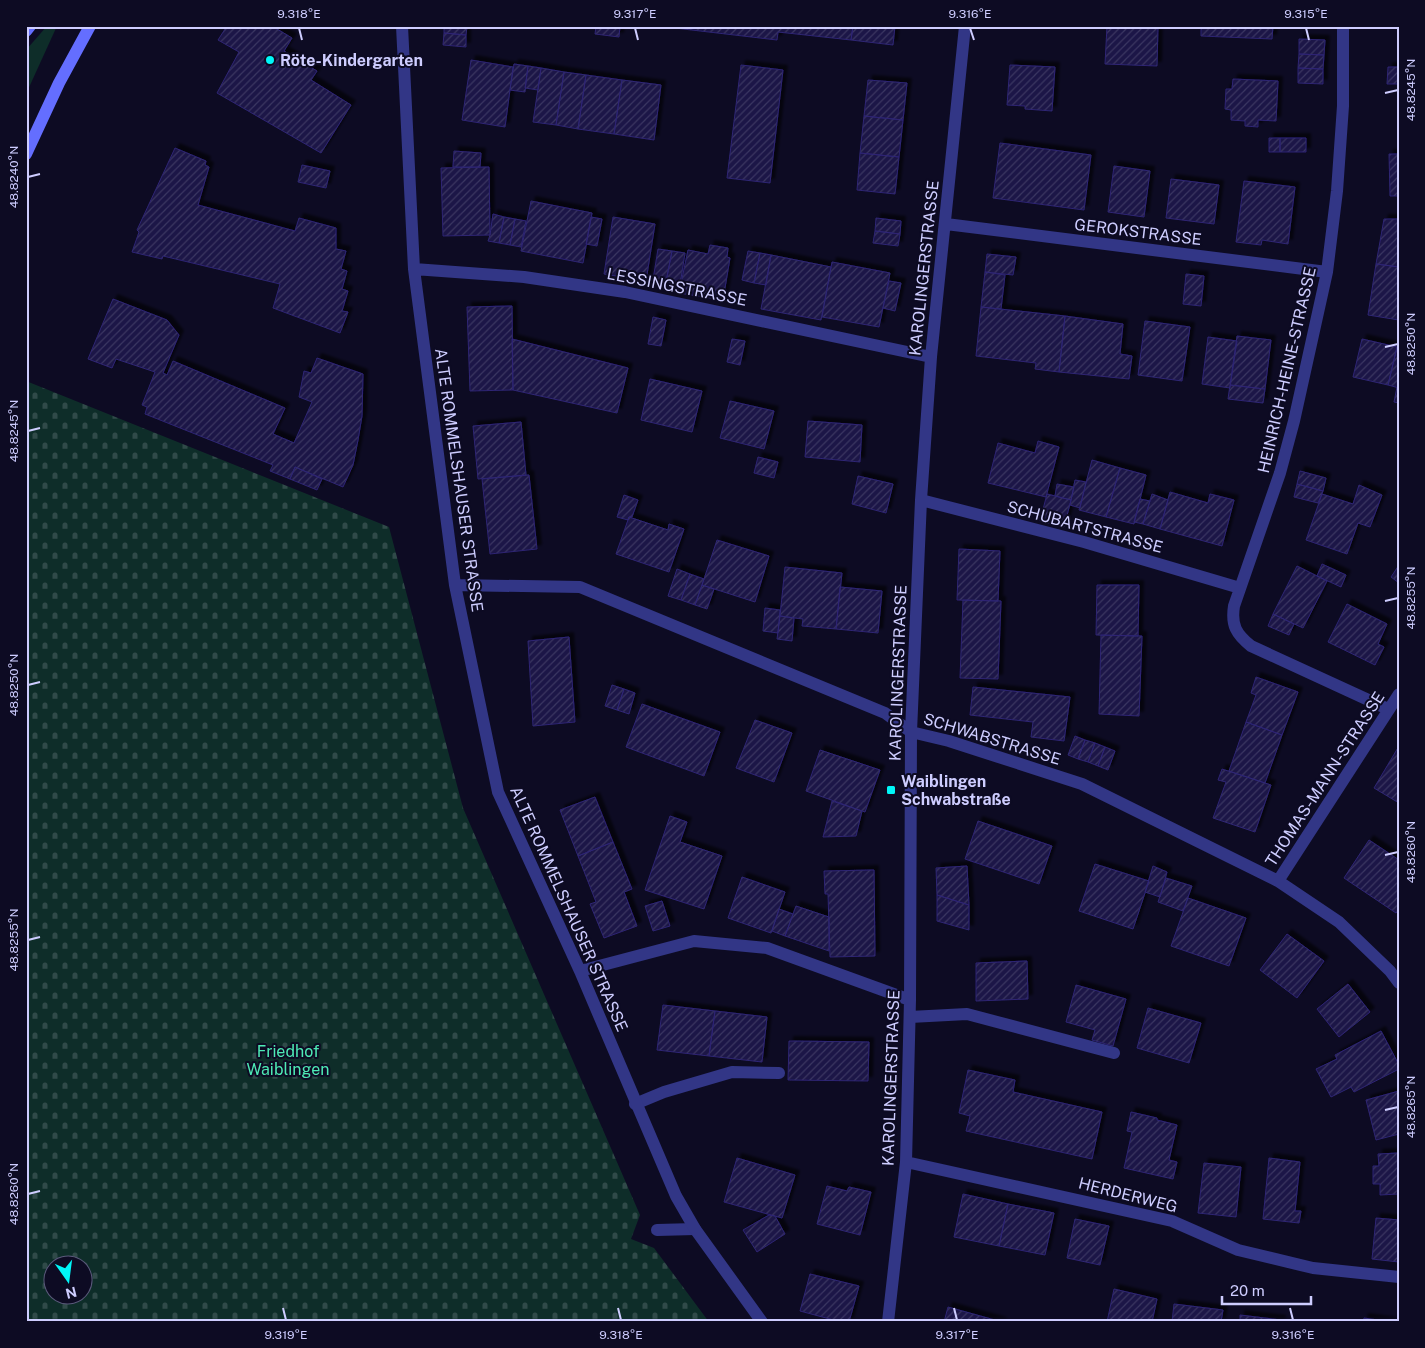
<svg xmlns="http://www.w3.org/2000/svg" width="1425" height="1348" viewBox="0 0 1425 1348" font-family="'Public Sans',sans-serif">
	<defs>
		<pattern id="cemetery-stones" width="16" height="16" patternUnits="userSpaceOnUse" patternTransform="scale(1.25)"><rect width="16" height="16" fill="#0e2d29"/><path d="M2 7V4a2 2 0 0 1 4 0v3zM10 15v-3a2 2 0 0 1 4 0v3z" fill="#304a49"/></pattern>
		<pattern id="building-hatch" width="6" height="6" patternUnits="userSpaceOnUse" patternTransform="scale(1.25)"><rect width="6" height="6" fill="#1b1646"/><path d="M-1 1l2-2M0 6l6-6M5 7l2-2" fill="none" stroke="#3b3762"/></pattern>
		<filter id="shadow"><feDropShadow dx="4.5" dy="-4.5" stdDeviation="1" flood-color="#0009"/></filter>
	</defs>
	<rect width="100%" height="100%" fill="#0d0b23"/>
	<path fill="#0e2d29" d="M47,26H57L26,94V50Z"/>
	<path fill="url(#cemetery-stones)" fill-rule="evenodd" d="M26,381L389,527L463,808L640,1215L631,1239L654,1248L709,1322H26ZM52,1266H82V1296H52Z"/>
	<path fill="url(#building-hatch)" stroke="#2e2574" filter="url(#shadow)" d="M227,26H272L292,38L284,51L317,71L311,80L351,105L321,153L217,93L239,52L218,40Z
		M444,26H467L466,35L444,33Z
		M596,26H620L619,37L595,34Z
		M853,26L851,40L778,32L777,40L666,27Z
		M853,26H895L893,45L851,40Z
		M1107,26H1158L1157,66L1105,64Z
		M1201,26H1273L1272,39L1201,36Z
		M444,33L466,35V47L443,45Z
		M1299,39L1325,40L1324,55L1299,54Z
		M1299,54L1324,55L1323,69L1298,68Z
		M471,60L513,67L505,127L462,120Z
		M514,64L528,66L525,92L510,90Z
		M741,65L783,70L770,183L727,178Z
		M1010,65L1055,67L1052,111L1025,109V106L1007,105Z
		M528,66L541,68L538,90L525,88Z
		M1388,67H1399V84H1387Z
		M541,68L564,72L556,125L533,122Z
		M1298,68L1323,69V84L1298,83Z
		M564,72L586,75L578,129L556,125Z
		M586,75L622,80L614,134L578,129Z
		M1233,79L1278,81L1276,121L1258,120V127L1245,126V121L1231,120V110L1225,109L1226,89H1232Z
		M622,80L661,85L654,140L614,134Z
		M868,80L907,83L903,120L864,116Z
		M864,116L903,120L899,157L860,153Z
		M1269,138H1280V152H1269Z
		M1280,138H1306V152H1280Z
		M1000,143L1091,155L1084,210L993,198Z
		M175,148L206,161L205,165L209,167L198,205L295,231L299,218L336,228V249L346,251L341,269L347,271L342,289L348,291L342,311L348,312L340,333L273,308L280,284L163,256L162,259L132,252L139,232L137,230Z
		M454,151L481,153L480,167H453Z
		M860,153L899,157L895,194L857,190Z
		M1389,154H1399V196H1390Z
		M302,165L330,171L326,188L298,182Z
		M1114,166L1150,171L1144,217L1108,212Z
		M489,167L490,235L443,236L441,168Z
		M1171,179L1219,185L1214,224L1166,218Z
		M1244,181L1295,187L1288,244L1262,240L1261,245L1236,242Z
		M531,201L592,213L583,263L521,251Z
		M493,214L504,217L499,243L488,241L490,235Z
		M504,217L515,219L510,245L499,243Z
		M591,217L602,219L597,246L586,244Z
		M613,217L655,224L646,281L604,274Z
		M876,218L901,221L900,234L875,231Z
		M515,219L526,221L521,247L510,245Z
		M1384,219H1399V267L1376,264Z
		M875,231L900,234L898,246L873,243Z
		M710,245L728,248L727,257L730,258L723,300L679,293L688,250L708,254Z
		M658,249L672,251L666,282L653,280Z
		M672,251L685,253L680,285L666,282Z
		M748,251L760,253L754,283L742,280Z
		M760,253L771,255L766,285L754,283Z
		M987,254L1016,257L1013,275L985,272Z
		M771,255L831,267L821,320L761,309Z
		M832,262L890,273L879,327L822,317Z
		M1376,264L1399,267V320L1368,315Z
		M985,272L1005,275L1001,309L981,307Z
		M1186,274L1204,276L1201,306L1183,304Z
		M889,281L901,283L895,311L883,308Z
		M113,299L167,320L179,335L163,373L167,375L173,361L285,408L273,434L294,443L312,402L299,397L304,371L311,373L317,358L363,374L362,416L358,440L353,465L343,487L295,467L290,479L270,471L273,465L145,414L147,407L142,405L155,372L116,359L112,368L88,359Z
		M512,306L513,390L470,391L467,307Z
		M981,307L1065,316L1059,372L1035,369L1036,363L976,356Z
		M1065,316L1123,324L1120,354L1132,356L1129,379L1059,372Z
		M653,317L666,320L661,346L648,344Z
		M1145,321L1190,327L1182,381L1138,375Z
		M1237,336L1271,340L1265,389L1230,385Z
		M1208,337L1237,341L1230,388L1202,384Z
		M512,339L628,368L617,413L513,390Z
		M732,339L745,341L740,365L727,362Z
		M1362,339L1397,347L1388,385L1353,377Z
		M1397,347L1399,348V388L1388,385Z
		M650,379L702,391L692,432L641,420Z
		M1230,385L1265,389L1263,403L1228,399Z
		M1397,387L1399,388V403L1394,402Z
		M730,401L774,411L764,449L720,438Z
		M808,421L862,425L860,462L805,457Z
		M521,422L526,475L478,479L473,426Z
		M1038,441L1059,447L1046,497L988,483L998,443L1035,453Z
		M758,457L778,462L774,478L754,473Z
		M1092,460L1120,468L1106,517L1079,510Z
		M295,467L322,479L317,490L290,479Z
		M1120,468L1146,475L1134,524L1106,517Z
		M1300,471L1326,478L1323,491L1297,484Z
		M529,475L537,549L490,554L482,479Z
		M858,476L893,484L886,513L852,504Z
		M1075,480L1086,482L1080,508L1070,505Z
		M1057,484L1074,487L1071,500L1055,496Z
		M1297,484L1323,491L1318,503L1294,497Z
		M1359,485L1382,495L1370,527L1358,523L1347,554L1306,540L1322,494L1353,504Z
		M1170,492L1208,503L1210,494L1234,500L1222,546L1160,529Z
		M1047,494L1071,500L1064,527L1040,521Z
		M1152,494L1168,500L1160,529L1143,524Z
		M624,495L638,500L632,517H629L628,520L617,517Z
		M1140,499L1150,501L1143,524L1134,522Z
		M629,517L668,530L669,524L684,529L669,572L616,554Z
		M717,540L769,556L755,602L702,585Z
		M959,549L1000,551L998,601L957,600Z
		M1322,564L1346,575L1341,587L1317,576Z
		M1399,565V583L1391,577Z
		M1297,566L1327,581L1303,628L1273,614Z
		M785,567L842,573L836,629L802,626L803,619L780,616Z
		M677,569L690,574L681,600L668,596Z
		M690,574L704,579L695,605L681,600Z
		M702,585L714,589L707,609L695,605Z
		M1097,585H1139L1138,636L1096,635Z
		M840,587L882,591L878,633L836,629Z
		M963,600L1001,601L998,679L960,678Z
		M1347,604L1387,624L1378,644L1384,647L1375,665L1328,642Z
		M765,608L780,610L778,633L763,631Z
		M1273,614L1294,624L1289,635L1268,626Z
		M780,616L794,618L792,641L777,639Z
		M1101,635L1142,636L1139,716L1099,714Z
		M569,637L575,722L533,726L528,641Z
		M1256,677L1298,692L1282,735L1246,722L1256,695L1251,693Z
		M612,685L624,689L617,710L605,706Z
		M973,687L1070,697L1064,741L1031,737L1033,722L970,715Z
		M624,689L635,693L629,714L617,710Z
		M642,704L720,732L704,776L626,747Z
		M755,720L792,733L774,782L736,768Z
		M1246,722L1282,735L1265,783L1229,771Z
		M1075,736L1085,740L1078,759L1068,755Z
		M1085,740L1095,743L1088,762L1078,759Z
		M1095,743L1105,747L1098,766L1088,762Z
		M1399,746V803L1374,788Z
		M1105,747L1115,751L1108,770L1098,766Z
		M820,750L880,770L865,812L806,791Z
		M1222,769L1271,785L1255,832L1213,818L1226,782L1218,780Z
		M595,797L613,842L578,856L560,810Z
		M832,801L862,811L856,836L823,837Z
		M670,816L687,822L680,842L722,856L704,909L645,890Z
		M978,821L1052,846L1039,884L965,859Z
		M1369,840L1399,860V909L1396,913L1344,878Z
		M613,842L632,889L624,892L637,926L604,938L590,904L596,902L578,856Z
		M1095,864L1149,881L1133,929L1079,911Z
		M967,866L969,905L937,895L936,868Z
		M1153,866L1167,872L1160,897L1145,892Z
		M874,870L875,956L830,957L828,894H825L824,871Z
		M742,877L785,892L771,933L728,918Z
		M1166,878L1192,886L1183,911L1158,902Z
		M937,895L969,905V930L937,921Z
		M1188,898L1246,918L1229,966L1171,946Z
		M662,901L670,926L653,931L645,906Z
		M796,906L829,917V951L785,936Z
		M779,909L793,914L785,936L772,931Z
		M1287,934L1324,961L1297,998L1260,970Z
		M1027,961L1028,999L976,1001V963Z
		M1348,984L1370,1012L1339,1037L1317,1009Z
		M1076,985L1126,999L1113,1046L1092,1040L1095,1030L1066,1022Z
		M663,1005L715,1011L709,1056L657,1050Z
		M1148,1008L1201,1023L1189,1063L1137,1048Z
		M715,1011L767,1017L762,1062L709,1056Z
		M1381,1031L1399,1065V1069L1354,1092L1351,1087L1331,1097L1316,1069L1337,1059L1335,1055Z
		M789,1041L869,1042L868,1081L788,1080Z
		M968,1070L1015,1080L1013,1092L1102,1112L1092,1159L966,1131L970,1116L959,1113Z
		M1399,1091V1134L1376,1140L1366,1100Z
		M1131,1112L1157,1118V1120L1177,1125L1169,1160L1177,1162L1173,1179L1124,1168L1132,1132L1127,1131Z
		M1399,1153V1194L1380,1195V1184H1373V1166H1379L1378,1154Z
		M737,1158L795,1175L782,1218L724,1202Z
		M1269,1158L1300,1162L1295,1211H1301L1299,1223L1263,1219Z
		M1204,1163L1241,1167L1236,1217L1198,1213Z
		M827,1186L847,1191L849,1187L871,1192L860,1235L817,1224Z
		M963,1194L1008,1204L999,1246L954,1237Z
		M1008,1204L1054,1213L1045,1255L999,1246Z
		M769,1215L775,1216L785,1234L757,1252L743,1230Z
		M1376,1218L1399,1220V1262L1372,1259Z
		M1075,1219L1109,1226L1100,1265L1067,1258Z
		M810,1274L859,1286L849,1322H841L800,1311Z
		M1114,1289L1157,1299L1152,1322H1107Z
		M1174,1304L1223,1310L1221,1322H1172Z
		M948,1307L1002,1322H944Z
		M1240,1315L1281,1320V1322H1240Z
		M1364,1318L1392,1322H1363Z"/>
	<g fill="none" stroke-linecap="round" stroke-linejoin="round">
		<path stroke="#323686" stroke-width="12" d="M635,1104L664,1092L732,1072L779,1073
			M657,1230L695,1229"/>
		<path stroke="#323686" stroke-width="12" d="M402,26L414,269L455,585L498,792L580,971L676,1196L695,1229L762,1322
			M1343,26V106L1337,191L1327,272L1294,421L1280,473L1234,606C1231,625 1236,634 1251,646L1388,709
			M946,224L1327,272
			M414,269L524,277L625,292L931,357
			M921,500L1084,542L1240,588
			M455,585L580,587L885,713L911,732L949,741L1082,784L1278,881L1339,922L1390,971L1399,983
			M1278,881L1399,694
			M580,971L694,941L767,948L910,1000
			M910,1017L967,1014L1114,1053
			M906,1162L1172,1221L1238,1250L1313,1268L1399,1277
			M888,1322L906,1162L910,1000L911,732L921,500L931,357L965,26"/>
		<path stroke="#646eff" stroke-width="12" d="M26,31L30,26
			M26,154L59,83L90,26"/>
	</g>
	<path fill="none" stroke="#cecdff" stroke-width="2" d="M299,28L302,40M635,28L638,40M970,28L974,40M1306,28L1309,40M1385,93L1398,90M28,177L40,174M1385,347L1398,344M28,431L40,428M1385,601L1398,598M28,685L40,682M1385,855L1398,852M28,940L40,937M1385,1110L1398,1107M28,1194L40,1191M283,1308L286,1320M618,1308L621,1320M954,1308L957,1320M1290,1308L1293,1320"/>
	<g fill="#00f6f8" stroke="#0d0b23" stroke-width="2">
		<circle cx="270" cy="60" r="5"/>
		<rect x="886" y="785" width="10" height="10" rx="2.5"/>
	</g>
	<g text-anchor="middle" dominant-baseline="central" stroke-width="4" stroke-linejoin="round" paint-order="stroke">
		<g font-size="16" font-weight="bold" fill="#cecdff" stroke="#0d0b23" text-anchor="start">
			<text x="280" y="60">Röte-Kindergarten</text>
			<text x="901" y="781">Waiblingen<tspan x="901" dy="18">Schwabstraße</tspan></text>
		</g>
		<g font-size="16" fill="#cecdff" stroke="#0d0b23">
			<text transform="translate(1138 232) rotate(7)">GEROKSTRASSE</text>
			<text transform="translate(924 268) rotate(-84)">KAROLINGERSTRASSE</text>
			<text transform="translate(677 287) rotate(11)">LESSINGSTRASSE</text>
			<text transform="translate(1287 370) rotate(-77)">HEINRICH-HEINE-STRASSE</text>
			<text transform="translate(459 480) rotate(82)">ALTE ROMMELSHAUSER STRASSE</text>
			<text transform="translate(1085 527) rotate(15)">SCHUBARTSTRASSE</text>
			<text transform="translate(898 673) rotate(-88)">KAROLINGERSTRASSE</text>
			<text transform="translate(992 739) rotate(17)">SCHWABSTRASSE</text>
			<text transform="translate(1325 779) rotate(-57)">THOMAS-MANN-STRASSE</text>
			<text transform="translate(569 909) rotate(66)">ALTE ROMMELSHAUSER STRASSE</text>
			<text transform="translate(891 1078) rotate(-88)">KAROLINGERSTRASSE</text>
			<text transform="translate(1128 1195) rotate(14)">HERDERWEG</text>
		</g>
		<g font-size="16" fill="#4eeab5" stroke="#0d0b23">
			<text x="288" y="1051">Friedhof<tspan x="288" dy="18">Waiblingen</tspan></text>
		</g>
	</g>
	<rect width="1425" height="1348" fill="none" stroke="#0d0b23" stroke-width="55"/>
	<g transform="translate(68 1280) rotate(166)"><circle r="24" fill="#0d0b23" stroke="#5a597b"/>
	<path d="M0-4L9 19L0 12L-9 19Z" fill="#00f6f8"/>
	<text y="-8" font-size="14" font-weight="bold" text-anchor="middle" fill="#cecdff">N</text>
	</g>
	<path d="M1222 1296v8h89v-8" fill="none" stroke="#cecdff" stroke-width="2.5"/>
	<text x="1230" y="1296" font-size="15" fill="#cecdff" stroke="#0d0b23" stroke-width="4" paint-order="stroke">20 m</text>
	<rect x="28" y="28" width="1370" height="1292" fill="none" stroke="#cecdff" stroke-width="2"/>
	<g font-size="12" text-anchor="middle" fill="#cecdff">
		<text x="299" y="18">9.318°E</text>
		<text x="635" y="18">9.317°E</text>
		<text x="970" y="18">9.316°E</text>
		<text x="1306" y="18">9.315°E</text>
		<text transform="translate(1411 90) rotate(-90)" y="4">48.8245°N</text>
		<text transform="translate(14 177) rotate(-90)" y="4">48.8240°N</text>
		<text transform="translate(1411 344) rotate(-90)" y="4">48.8250°N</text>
		<text transform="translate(14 431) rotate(-90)" y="4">48.8245°N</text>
		<text transform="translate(1411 598) rotate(-90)" y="4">48.8255°N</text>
		<text transform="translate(14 685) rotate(-90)" y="4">48.8250°N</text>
		<text transform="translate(1411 852) rotate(-90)" y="4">48.8260°N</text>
		<text transform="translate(14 940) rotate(-90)" y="4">48.8255°N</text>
		<text transform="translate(1411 1107) rotate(-90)" y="4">48.8265°N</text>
		<text transform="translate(14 1194) rotate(-90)" y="4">48.8260°N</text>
		<text x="286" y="1339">9.319°E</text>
		<text x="621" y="1339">9.318°E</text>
		<text x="957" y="1339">9.317°E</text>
		<text x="1293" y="1339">9.316°E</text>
	</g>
</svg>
